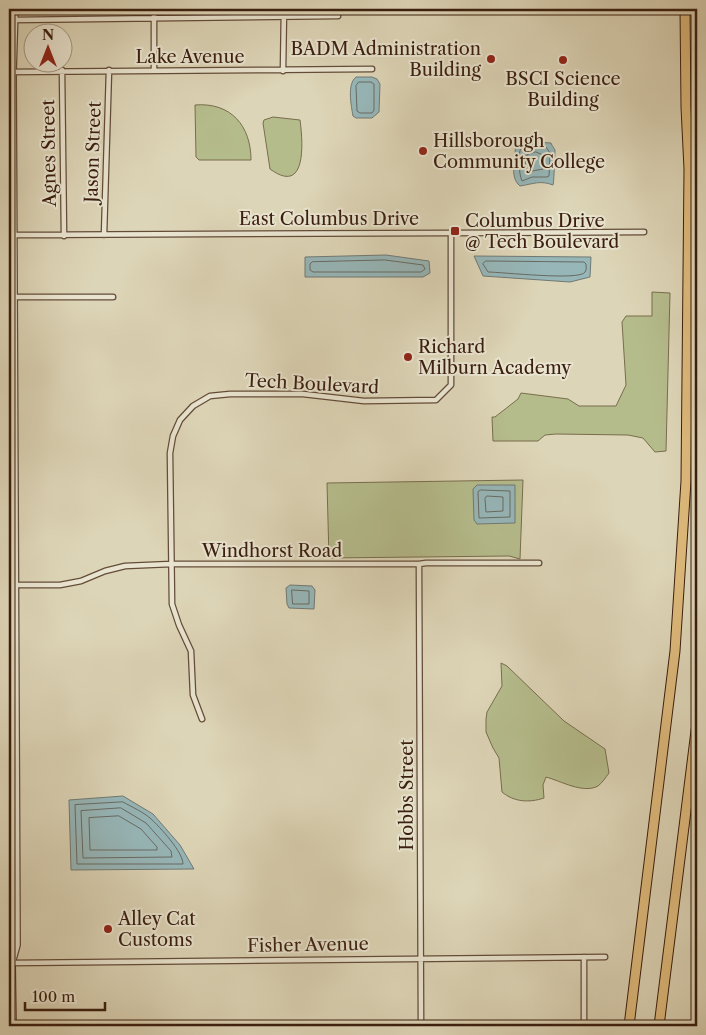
<svg xmlns="http://www.w3.org/2000/svg" width="706" height="1035" viewBox="0 0 706 1035" font-family="'Libre Caslon Text',serif">
	<rect width="100%" height="100%" fill="#ddd5b7"/>
	<filter id="stains"><feTurbulence type="fractalNoise" baseFrequency=".004" numOctaves="4"/><feColorMatrix values="0 0 0 0 .2 0 0 0 0 .09 0 0 0 0 .02 0 0 0 .5 -.17"/></filter>
	<radialGradient id="worn" r=".72"><stop offset=".6" stop-color="#630" stop-opacity="0"/><stop offset="1" stop-color="#630" stop-opacity=".3"/></radialGradient>
	<path fill="#b5bc8c" stroke="#786d4d" d="M195,105C231,102 251,126 251,160H199L196,157Z
		M273,117L300,120C303,142 307,196 270,169L263,123L264,120Z
		M652,292L670,293L666,451L655,452L643,438L628,435L556,434L545,435L538,441H493L492,417H495L518,399L521,393L568,399L579,406H616L626,385L622,322L626,316H652Z
		M523,480L520,559L509,556L329,558L327,483Z
		M501,663L507,666L564,721L605,749L609,773C606,777 602,783 598,786C583,794 561,781 546,777L543,785L544,798C529,803 514,802 502,792L499,758L493,748L486,732V719L487,712L502,686Z"/>
	<path fill="#96b6b8" stroke="#717974" d="M356,77H372L377,79L380,84L379,112L372,118H356L353,116C351,105 347,84 356,77Z
		M521,141L551,143C552,146 554,148 555,150C555,152 554,183 553,185C540,180 533,184 520,186C508,176 517,157 515,144Z
		M386,255L429,261L430,273L423,277H305V257Z
		M474,256L591,257L590,277L570,282L483,276Z
		M477,485H515V523L477,524L474,520L473,489Z
		M290,585L312,586L315,590L314,609L289,608L287,604L286,588Z
		M123,796L153,814L180,845L194,869L71,870L69,800Z"/>
	<g fill="none" stroke-linecap="round" stroke-linejoin="round">
		<path stroke="#686a63" stroke-width="1" d="M359,82H371L374,84V110L372,113H360L357,111L356,86Z
			M535,146L546,147L550,153L549,176L547,177H532L522,181C519,175 517,151 522,147C524,146 533,147 535,146Z
			M536,152L543,155V169L527,172L525,162L527,155Z
			M385,260L423,265L425,269L421,272H313L310,270V264L312,262Z
			M486,261L584,262L586,264C586,267 587,269 585,272C581,281 501,272 488,272L483,264Z
			M481,490L510,491V517L479,518L478,492Z
			M487,496L503,497V511L486,512L485,499Z
			M292,590L309,591V604H293Z
			M123,802C132,807 143,812 150,818C160,827 183,852 183,864H77L75,805Z
			M121,808L146,823L171,851L172,857L83,858L81,811Z
			M119,816L141,829L157,847V850H90L89,818Z"/>
		<g stroke="#634c38" stroke-width="7">
			<path id="minor" d="M14,20L338,16
				M62,70L64,236
				M154,70V9
				M283,71L284,9
				M9,72L372,69
				M14,235L644,232
				M104,235L109,70
				M14,297H113
				M419,564L421,1026
				M9,585H60L81,581L105,571L125,566L171,564H419L426,563H539
				M202,719L193,695L191,651L179,625L172,604L170,453L173,436L180,420L193,406L210,396L230,394H303L364,401L436,400L451,385V233
				M584,957V1026
				M12,963L605,957"/>
		</g>
		<g stroke="#634c38" stroke-width="8">
			<path id="tertiary" d="M13,1026L12,963L17,945L13,72L15,9"/>
		</g>
		<g stroke="#3a1e0e" stroke-width="11">
			<path id="motorway" d="M629,1026L675,651L686,481L689,169L686,107L685,9
				M659,1026L697,723"/>
		</g>
		<use href="#minor" stroke="#e9e4d0" stroke-width="4.5"/>
		<use href="#tertiary" stroke="#e9e4d0" stroke-width="5.5"/>
		<use href="#motorway" stroke="#deba7c" stroke-width="9"/>
	</g>
	<g fill="#8f2418" stroke="#e9e4d0" stroke-width="2">
		<circle cx="491" cy="59" r="5"/>
		<circle cx="563" cy="60" r="5"/>
		<circle cx="423" cy="151" r="5"/>
		<rect x="450" y="226" width="10" height="10" rx="2.5"/>
		<circle cx="408" cy="357" r="5"/>
		<circle cx="108" cy="929" r="5"/>
	</g>
	<g text-anchor="middle" dominant-baseline="central" stroke-width="4" stroke-linejoin="round" paint-order="stroke">
		<g font-size="18" fill="#3a1e0e" stroke="#e9e4d0" text-anchor="start">
			<text x="481" y="49" text-anchor="end">BADM Administration<tspan x="481" dy="21">Building</tspan></text>
			<text x="563" y="79" text-anchor="middle">BSCI Science<tspan x="563" dy="21">Building</tspan></text>
			<text x="433" y="141">Hillsborough<tspan x="433" dy="21">Community College</tspan></text>
			<text x="465" y="221">Columbus Drive<tspan x="465" dy="21">@ Tech Boulevard</tspan></text>
			<text x="418" y="347">Richard<tspan x="418" dy="21">Milburn Academy</tspan></text>
			<text x="118" y="919">Alley Cat<tspan x="118" dy="21">Customs</tspan></text>
		</g>
		<g font-size="18" fill="#3a1e0e" stroke="#e9e4d0">
			<text x="190" y="57">Lake Avenue</text>
			<text transform="translate(93 152) rotate(-88)">Jason Street</text>
			<text transform="translate(49 153) rotate(-91)">Agnes Street</text>
			<text x="329" y="219">East Columbus Drive</text>
			<text transform="translate(312 384) rotate(3)">Tech Boulevard</text>
			<text x="272" y="551">Windhorst Road</text>
			<text transform="translate(407 795) rotate(-90)">Hobbs Street</text>
			<text transform="translate(308 945) rotate(-1)">Fisher Avenue</text>
		</g>
	</g>
	<rect width="706" height="1035" fill="none" stroke="#ddd5b7" stroke-width="30"/>
	<rect x="10" y="10" width="686" height="1015" fill="none" stroke="#3a1e0e" stroke-width="2.5"/>
	<rect x="15" y="15" width="676" height="1005" fill="none" stroke="#3a1e0e"/>
	<g transform="translate(48 48)"><circle r="24" fill="#e9e4d0" stroke="#a39582"/>
	<path d="M0-4L9 19L0 12L-9 19Z" fill="#8f2418"/>
	<text y="-8" font-size="14" font-weight="bold" text-anchor="middle" fill="#3a1e0e">N</text>
	</g>
	<path d="M25 1002v8h80v-8" fill="none" stroke="#3a1e0e" stroke-width="2.5"/>
	<text x="32" y="1002" font-size="15" fill="#3a1e0e" stroke="#e9e4d0" stroke-width="4" paint-order="stroke">100 m</text>
	<rect width="100%" height="100%" filter="url(#stains)"/>
	<rect width="100%" height="100%" fill="url(#worn)"/>
</svg>
